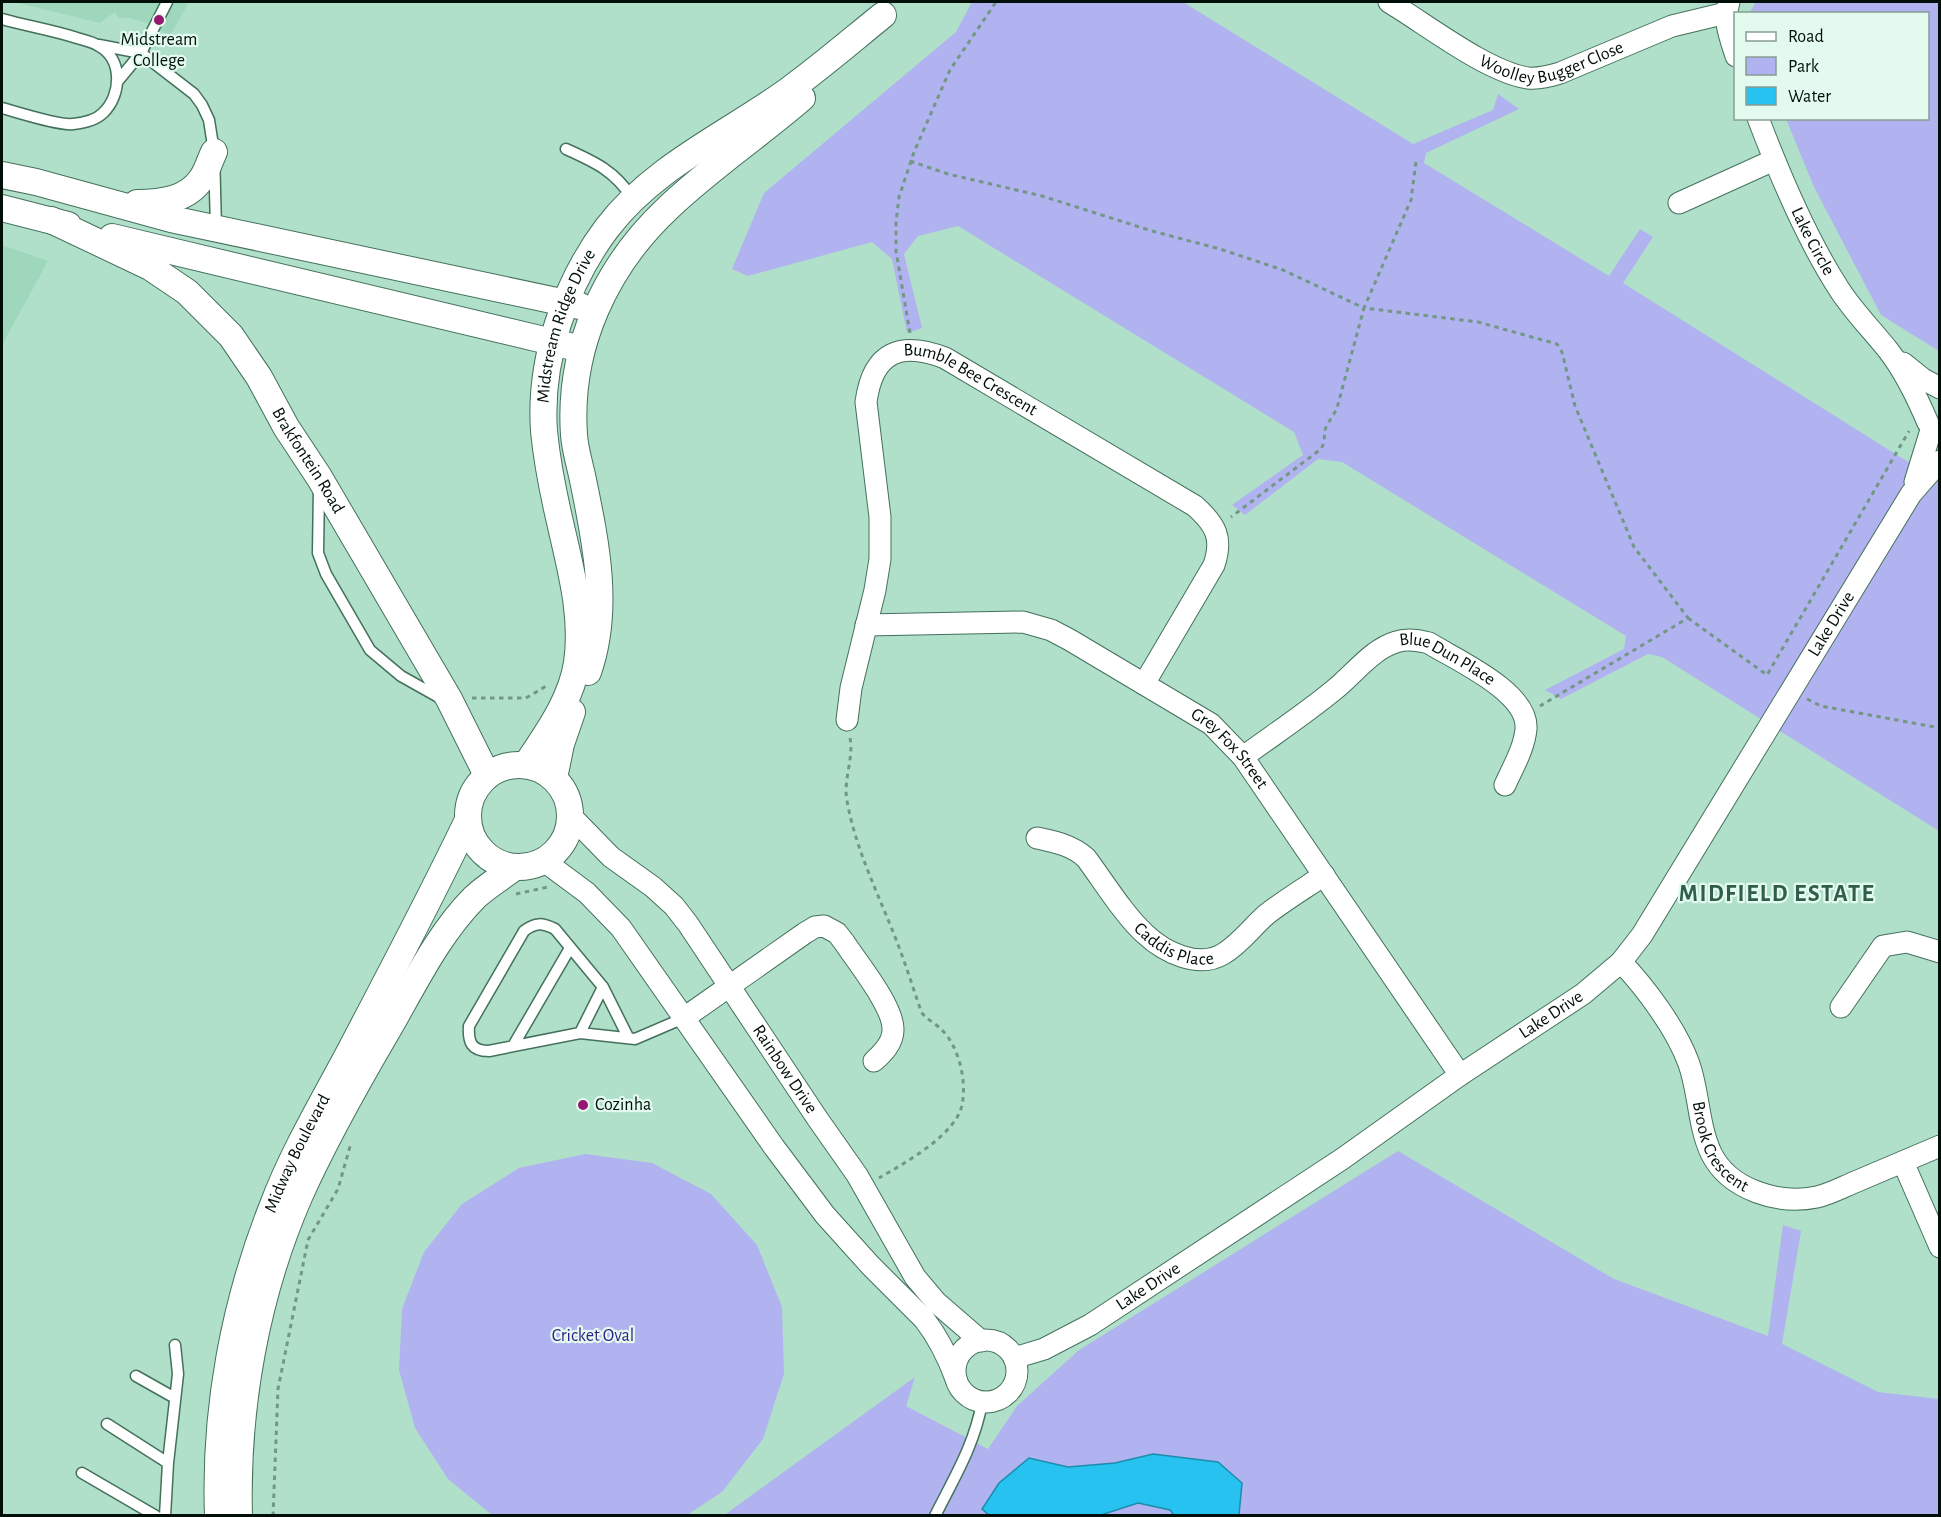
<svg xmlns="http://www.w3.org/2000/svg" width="1941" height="1517" viewBox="0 0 1941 1517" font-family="'Alegreya Sans',sans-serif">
	<rect width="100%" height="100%" fill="#b0e0c9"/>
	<path fill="#9fd7bc" d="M14,2H189L170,36L147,23L130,18H118L115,12L100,23Z
		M2,245L48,261L2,345Z"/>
	<path fill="#b1b2f0" d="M972,2H1183L1413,144L1493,110L1498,94L1519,109L1426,153L1424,163L1609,276L1640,229L1653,237L1623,283L1897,455L1939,480V831L1662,657L1648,654L1561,699L1545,690L1624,649L1626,636L1342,462L1318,459L1245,515L1232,505L1303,455L1294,432L958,226L918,236L904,254L922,328L907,333L892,259L872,242L748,276L732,269L764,193L956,32Z
		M1756,2H1939V351L1881,315L1814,187L1786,119L1928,118V14L1749,13Z
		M1398,1151L1614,1279L1768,1336L1783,1225L1801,1231L1782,1344L1878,1392L1939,1399V1515L723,1516L915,1377L906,1406L988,1449L1017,1406L1079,1350Z
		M585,1154L652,1163L711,1194L757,1245L782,1307L784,1374L763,1439L722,1492L687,1515H492L448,1479L415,1428L399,1370L402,1309L424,1252L462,1204L519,1168Z"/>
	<path fill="#27c2ef" stroke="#1c8caa" stroke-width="1.5" d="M1153,1454L1218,1462L1242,1483L1239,1515H1174L1170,1510L1138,1503L1101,1515H989L982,1509L999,1483L1029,1458L1068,1467L1115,1463Z"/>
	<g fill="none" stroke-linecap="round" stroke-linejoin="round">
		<g stroke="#44715c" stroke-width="13">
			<path id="service" d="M2,19C27,26 52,30 77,38C84,40 93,42 99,46C123,59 122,95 103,113C95,121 83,123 73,124C60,126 17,112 2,108
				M99,45L141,53L194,94L202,105L209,120L214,152L216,228
				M117,82L141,53L167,2
				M566,149C595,162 615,171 633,199
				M319,487L318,553L326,574L370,650L401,676L442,699
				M580,1033L603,987
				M628,1037L603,987L555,929C542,923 536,922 524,931L469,1026C468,1042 471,1051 489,1051L580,1033L635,1039L684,1018
				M513,1046L570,948
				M136,1376L175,1398
				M107,1424L168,1463
				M82,1473L156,1516
				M165,1516L168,1463L178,1374L175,1345
				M935,1516C954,1478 975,1444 982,1402"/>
		</g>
		<g stroke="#44715c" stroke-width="23">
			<g id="minor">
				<path id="s1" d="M1389,2C1426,24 1487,72 1528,78C1540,79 1550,76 1560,73L1672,26L1726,13"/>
				<path d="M1729,2C1723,21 1730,37 1736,56"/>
				<path id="s2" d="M1758,118C1780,176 1806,238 1839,289C1853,311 1872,330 1888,350C1905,372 1917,397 1928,423"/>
				<path d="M1679,203L1774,160"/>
				<path d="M1903,363L1923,379L1940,388"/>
				<path d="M1915,482L1931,430"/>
				<path id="s3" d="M866,625L1023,622L1051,630L1070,640L1211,724L1243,757L1460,1075"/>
				<path id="s4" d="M847,720L851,688L875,590L880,559V517L866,402C873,351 901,341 945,358L1195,506C1216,525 1223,538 1214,565L1144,684"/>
				<path id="s5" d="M1243,757C1273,735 1305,714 1334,690C1353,675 1372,649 1396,642C1407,638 1418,640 1429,643C1456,660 1529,692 1526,729C1524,749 1513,767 1505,785"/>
				<path id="s6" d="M570,815L611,857L653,887L674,906L688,924L817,1118L857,1175L915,1277L936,1302L981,1341"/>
				<path id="s7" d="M1037,838C1055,842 1072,845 1086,858C1104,882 1124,915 1145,934C1164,952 1198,969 1223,954C1240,944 1252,927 1267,914C1285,900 1305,888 1324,875"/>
				<path d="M544,861L587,893L621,928L774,1147L825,1215L870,1265L924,1319C938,1337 948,1357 956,1379"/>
				<path id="s8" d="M1621,962C1646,988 1677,1030 1689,1064C1699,1092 1698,1125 1711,1153C1729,1190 1779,1205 1817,1197C1830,1194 1843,1187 1855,1182C1884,1170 1912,1158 1940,1146"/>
				<path d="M1841,1007L1883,946L1907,942L1940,952"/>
				<path d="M684,1018L805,933L815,927L824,926L837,933L844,942C857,962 894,1007 893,1030C893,1043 883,1053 874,1061"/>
				<path d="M1903,1162L1940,1247"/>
				<circle cx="986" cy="1371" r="31"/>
				<path id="s9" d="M1014,1358L1044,1349L1090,1325L1342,1159L1460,1075L1583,994L1621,962L1642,935L1911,494L1940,461"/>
			</g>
		</g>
		<g stroke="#44715c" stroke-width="28">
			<g id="tertiary">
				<path d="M2,175L36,182L171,219L580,306"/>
				<path d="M137,203C161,203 188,200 202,178C207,171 210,160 214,152"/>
				<path d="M2,208L68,225"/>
				<path id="s10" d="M51,220L150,267L187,292L231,336L259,377L286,427L319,477L449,699L487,775"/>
				<path d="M112,237L569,346"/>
				<path d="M588,672C610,609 596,543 583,480C580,465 575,450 574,435C568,348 605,267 668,208C710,168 758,136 802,98"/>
				<circle cx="519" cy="816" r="51"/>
				<path id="s11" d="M526,765C547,733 571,701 577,663C584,615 570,567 560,522C553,492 547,462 544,431C539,360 565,284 607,228C653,167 728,134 789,90C822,66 852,40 883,15"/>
				<path d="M554,778L561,744L572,712"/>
				<path id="s12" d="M218,1516C214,1410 234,1303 273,1205C293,1152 323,1102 350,1051C390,975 430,899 467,822"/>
				<path d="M239,1516C236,1408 256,1296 299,1197C324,1141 355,1086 386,1033C413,987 437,935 475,897C487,886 502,877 515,867"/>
			</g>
		</g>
		<path stroke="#739785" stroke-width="3" stroke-dasharray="4.5 4.5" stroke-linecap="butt" d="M910,161L948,174L1042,196L1152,231L1220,249L1283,270L1364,308L1337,408C1334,415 1327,423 1325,430C1324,438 1325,442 1321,449L1231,517
			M1416,162L1411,200L1364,308L1478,322L1557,344L1562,352L1575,406L1634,547L1688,618L1540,706
			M910,333L896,251V222L899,197L914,152L950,70L996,2
			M1688,618L1767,675L1909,431
			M472,698H526L548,685
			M1807,699L1821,706L1940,728
			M850,738C854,758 843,780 847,801C856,851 879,895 897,942C906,965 913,988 921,1011C924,1018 935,1023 941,1029C959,1046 967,1081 962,1105C956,1135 903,1164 879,1178
			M516,894L548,887
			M273,1516L278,1389L308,1240L338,1189L351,1143"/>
		<use href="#service" stroke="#fff" stroke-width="10"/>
		<use href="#minor" stroke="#fff" stroke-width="21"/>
		<use href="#tertiary" stroke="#fff" stroke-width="26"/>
	</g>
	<g fill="#961771" stroke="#e3fbef" stroke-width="2">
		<circle cx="159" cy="20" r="6"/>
		<circle cx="583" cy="1105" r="6"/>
	</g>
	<g text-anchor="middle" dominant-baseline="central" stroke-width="4.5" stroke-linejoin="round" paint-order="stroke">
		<g font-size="18" fill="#010f08" stroke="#e3fbef">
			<text x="159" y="40">Midstream<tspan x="159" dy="21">College</tspan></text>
			<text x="595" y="1105" text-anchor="start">Cozinha</text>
		</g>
		<g font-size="18" fill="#010f08" stroke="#e3fbef">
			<text stroke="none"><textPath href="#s1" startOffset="184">Woolley Bugger Close</textPath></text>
			<text stroke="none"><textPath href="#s2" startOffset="135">Lake Circle</textPath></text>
			<text stroke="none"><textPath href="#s11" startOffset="459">Midstream Ridge Drive</textPath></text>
			<text stroke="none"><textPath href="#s4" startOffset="465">Bumble Bee Crescent</textPath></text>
			<text stroke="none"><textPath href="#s10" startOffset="363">Brakfontein Road</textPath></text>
			<text stroke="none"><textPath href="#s9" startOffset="1125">Lake Drive</textPath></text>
			<text stroke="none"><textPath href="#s5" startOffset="248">Blue Dun Place</textPath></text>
			<text stroke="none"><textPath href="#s3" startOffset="402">Grey Fox Street</textPath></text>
			<text stroke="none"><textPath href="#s7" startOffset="182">Caddis Place</textPath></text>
			<text stroke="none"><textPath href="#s9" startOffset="639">Lake Drive</textPath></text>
			<text stroke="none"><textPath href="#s6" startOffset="336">Rainbow Drive</textPath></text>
			<text stroke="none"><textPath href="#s8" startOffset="214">Brook Crescent</textPath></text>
			<text stroke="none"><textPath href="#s12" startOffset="375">Midway Boulevard</textPath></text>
			<text stroke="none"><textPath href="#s9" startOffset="153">Lake Drive</textPath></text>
		</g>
		<g font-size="18" fill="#331b86" stroke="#e3fbef">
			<text x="593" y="1336">Cricket Oval</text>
		</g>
		<g font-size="24" font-weight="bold" letter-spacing="1.5" fill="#315e4a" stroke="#e3fbef">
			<text x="1777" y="894">MIDFIELD ESTATE</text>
		</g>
	</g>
	<rect width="1941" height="1517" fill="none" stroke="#010f08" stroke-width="6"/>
	<rect x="1734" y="12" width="195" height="108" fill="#e3fbef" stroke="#899d93" stroke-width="1.5"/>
	<rect x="1746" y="32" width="30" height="9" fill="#ffffff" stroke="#899d93" stroke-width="1.5"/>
	<text x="1788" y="42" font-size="18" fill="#010f08">Road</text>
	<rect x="1746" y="57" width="30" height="18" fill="#b1b2f0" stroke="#899d93" stroke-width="1.5"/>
	<text x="1788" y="72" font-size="18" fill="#010f08">Park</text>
	<rect x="1746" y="87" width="30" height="18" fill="#27c2ef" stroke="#899d93" stroke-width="1.5"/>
	<text x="1788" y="102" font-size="18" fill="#010f08">Water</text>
</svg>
